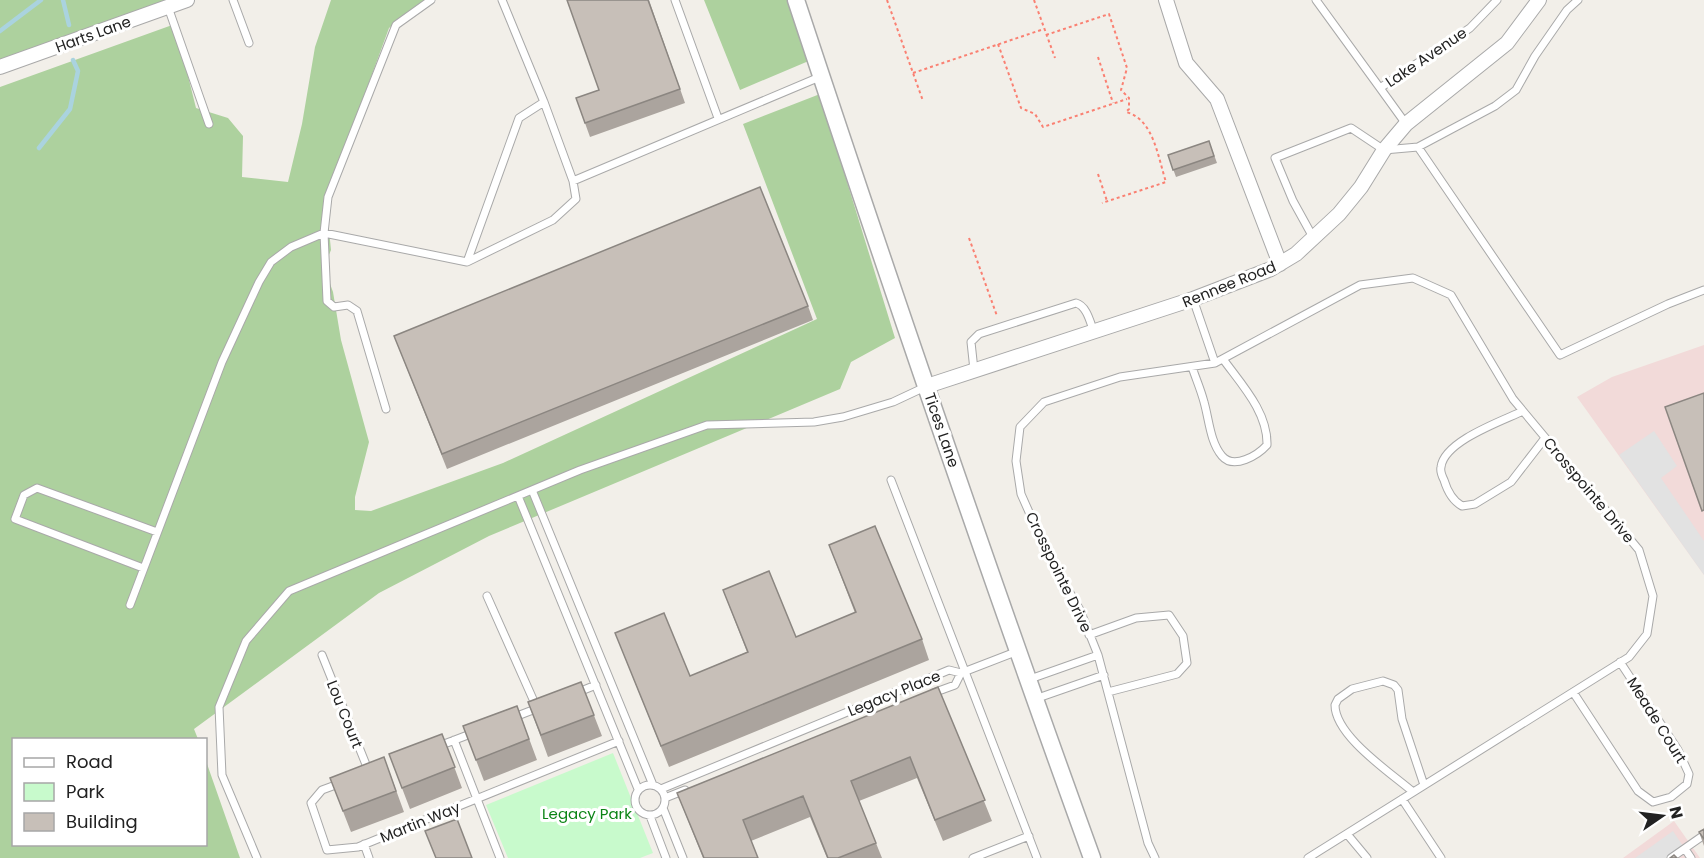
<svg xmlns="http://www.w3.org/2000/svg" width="1704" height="858" viewBox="0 0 1704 858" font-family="Poppins,sans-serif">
	<rect width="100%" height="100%" fill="#f2efe9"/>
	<path fill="#f2dad9" d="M1704,345V575L1577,397L1612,377Z
		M1674,821L1700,858H1623Z"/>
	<path fill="#add19e" d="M0,0H186L0,67Z
		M331,0H425L389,28L326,200L331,250L324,267L333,292L341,340L369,442L355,497V510L371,511L503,463L817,319L743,124L820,94L895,338L851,362L840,389L489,536L379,593L194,729L198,739L14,740V844H206V761L240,858H0V87L175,24L196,108L228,118L243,136L242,177L288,182L302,124L315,47Z
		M704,0H789L811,60L740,90Z"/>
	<path fill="#c8facc" d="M613,753L653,853L640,858H508L486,805Z"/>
	<path fill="#e2e2e2" d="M1654,431L1677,466L1661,478L1704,541V575L1619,455Z
		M1673,831L1685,849L1671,858H1635Z"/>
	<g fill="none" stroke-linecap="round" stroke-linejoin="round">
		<path stroke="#aad3df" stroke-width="4.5" d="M63,0L69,25
			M0,31L41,0
			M39,148L70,109L78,71L73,60"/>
		<g stroke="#a9a9a9" stroke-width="9">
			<path id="service" d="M233,0L249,43
				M502,0L544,102L573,181L822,76
				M675,0L718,118
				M1316,0L1380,88L1470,28L1497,0
				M168,7L209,124
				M1380,88L1406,124
				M1418,147L1560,355L1668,304L1704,290
				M1314,239L1293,201L1275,158L1351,128L1384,150L1418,147L1495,106L1516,90L1535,56L1567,10L1578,0
				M467,262L519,118L544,102
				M1193,299L1215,363
				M1192,367C1196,379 1201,390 1204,402C1209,419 1210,442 1222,456C1234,470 1258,455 1267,445C1268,412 1241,384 1223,359
				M974,370L971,342L979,334L1076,303C1087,306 1090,322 1094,332
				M386,409L357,311L348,305L334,307L327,301L324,233L328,197L396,25L431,0
				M1523,411C1502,421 1444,441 1441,467C1440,471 1442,476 1444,480C1447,490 1453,501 1462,506L1475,504L1511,482L1545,438
				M891,480L1037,858
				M532,490L653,785
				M518,496L638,789
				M143,568L15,519L24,495L37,488L157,532
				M487,596L536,706
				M130,605L222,362L259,282L271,262L291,247L324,233L467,262L553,220L576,199L573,181
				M1089,635L1136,618L1169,615L1183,636L1187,663L1177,674L1108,692
				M322,655L369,772
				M961,673L1018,651
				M1030,679L1098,655
				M1573,692L1638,791L1653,802L1671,797L1687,784L1689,774L1678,750L1620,662
				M576,693L596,685
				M933,693L955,685L961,673
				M1035,699L1104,675
				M512,718L538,708
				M454,740L500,858
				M439,746L473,733
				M341,783L322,790L311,803L327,850L358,847L619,741
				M635 800a15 15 0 1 1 30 0a15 15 0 1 1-30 0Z
				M661,789L949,670L961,673
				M1413,792C1391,773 1335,736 1335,705L1338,699L1352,689L1383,681L1394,685L1398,690L1402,719L1424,785
				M665,798L685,790
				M1402,799L1441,858
				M663,808L683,858
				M650,816L666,858
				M1347,834L1367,858
				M364,844L369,858
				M1685,849L1691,858
				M257,858L222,775L219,707L246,641L289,591L580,470L707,425L814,422L843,417L893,402L925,387
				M973,858L1029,836
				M1155,858L1148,843L1098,655L1080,610L1049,557L1021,494L1016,461L1020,427L1044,402L1120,377L1215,363L1360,285L1413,278L1451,295L1513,399L1639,550L1653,596L1647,634L1629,657L1308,858
				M1671,858L1704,835"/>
		</g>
		<g stroke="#a9a9a9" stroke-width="16">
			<path id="minor" d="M1166,0L1186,63L1217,99L1280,264
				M0,67L187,0
				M927,386L1193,299L1271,269L1296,254L1339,214L1361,187L1384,150L1406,124L1507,43L1539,0"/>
		</g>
		<g stroke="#a9a9a9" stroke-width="19">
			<path id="tertiary" d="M796,0C891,287 989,574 1092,858"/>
		</g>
		<path stroke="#fa8072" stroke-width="2" stroke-dasharray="3 3" stroke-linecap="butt" d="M887,0L923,101
			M1034,0L1055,58
			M1046,35L1109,14L1127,68L1121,90L1129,98V109L1126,112C1154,119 1158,158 1166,182L1102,203
			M998,44L1021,108L1035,114L1043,127L1127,99
			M1098,57L1113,103
			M913,73L1044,29
			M1098,174L1107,201
			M969,238L997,316"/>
		<use href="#service" stroke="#fff" stroke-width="7"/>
		<use href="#minor" stroke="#fff" stroke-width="14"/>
		<use href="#tertiary" stroke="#fff" stroke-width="16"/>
	</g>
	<path fill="#aba49e" d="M649,0L685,103L590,137L576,98L599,90Z
		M1209,141L1217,163L1176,177L1168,155Z
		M808,306L813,320L447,469L394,336Z
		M829,545L922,639L929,660L669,767L615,633L690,676L747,652L723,590L796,637L855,613Z
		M581,682L602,736L548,757L528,702Z
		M938,687L992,821L943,841L917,778L859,801L882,858H827L810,817L751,841L758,858H703L677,793Z
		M517,706L537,760L484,781L463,726Z
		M442,734L462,788L410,809L389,754Z
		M384,757L404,812L351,832L330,778Z
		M1704,829V846L1699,832Z"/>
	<path fill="#c7bfb8" stroke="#8b8681" stroke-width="1.5" d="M567,0H648L680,89L585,123L576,98L599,90Z
		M1209,141L1214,156L1173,170L1168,155Z
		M760,187L808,306L442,454L394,336Z
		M1704,393V510L1702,511L1665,407Z
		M875,526L922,639L661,746L615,633L664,613L690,676L748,652L723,590L769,571L796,637L856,612L829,545Z
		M581,682L594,715L541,735L528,702Z
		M938,687L985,800L935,820L910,757L851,781L876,843L838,858H828L803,796L743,820L758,858H704L677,793Z
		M517,706L529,739L476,760L463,726Z
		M442,734L455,767L402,788L389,754Z
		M384,757L396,791L343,811L330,778Z
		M457,819L472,858H436L425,831Z
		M1704,829V839L1699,832Z
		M1674,855L1677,858H1670Z"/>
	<g text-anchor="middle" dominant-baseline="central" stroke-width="6" stroke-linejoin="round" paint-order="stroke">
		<g font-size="15" fill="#222" stroke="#fff">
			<text transform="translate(93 34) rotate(-20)">Harts Lane</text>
			<text transform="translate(1426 57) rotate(-34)">Lake Avenue</text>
			<text transform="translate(1229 284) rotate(-22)">Rennee Road</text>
			<text transform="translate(942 430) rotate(71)">Tices Lane</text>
			<text transform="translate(1589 490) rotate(50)">Crosspointe Drive</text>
			<text transform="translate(1059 572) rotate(64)">Crosspointe Drive</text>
			<text transform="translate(894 693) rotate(-22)">Legacy Place</text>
			<text transform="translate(345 714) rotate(68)">Lou Court</text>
			<text transform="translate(1657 720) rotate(58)">Meade Court</text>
			<text transform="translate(420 822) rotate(-22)">Martin Way</text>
		</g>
		<g font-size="15" fill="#0c8416" stroke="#fff">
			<text x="587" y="813">Legacy Park</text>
		</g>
	</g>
	<rect x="12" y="738" width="195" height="108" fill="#ffffff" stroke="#a7a7a7" stroke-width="1.5"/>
	<rect x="24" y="758" width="30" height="9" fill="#ffffff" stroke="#a7a7a7" stroke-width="1.5"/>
	<text x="66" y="768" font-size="18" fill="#222222">Road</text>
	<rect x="24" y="783" width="30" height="18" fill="#c8facc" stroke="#a7a7a7" stroke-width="1.5"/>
	<text x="66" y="798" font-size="18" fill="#222222">Park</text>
	<rect x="24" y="813" width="30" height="18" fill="#c7bfb8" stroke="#a7a7a7" stroke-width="1.5"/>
	<text x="66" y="828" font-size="18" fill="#222222">Building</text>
	<g transform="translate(1662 816) rotate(76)" stroke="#ffffff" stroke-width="4.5" paint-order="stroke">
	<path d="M0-4.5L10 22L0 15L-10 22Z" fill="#222222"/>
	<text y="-9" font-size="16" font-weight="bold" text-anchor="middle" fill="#222222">N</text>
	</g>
</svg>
